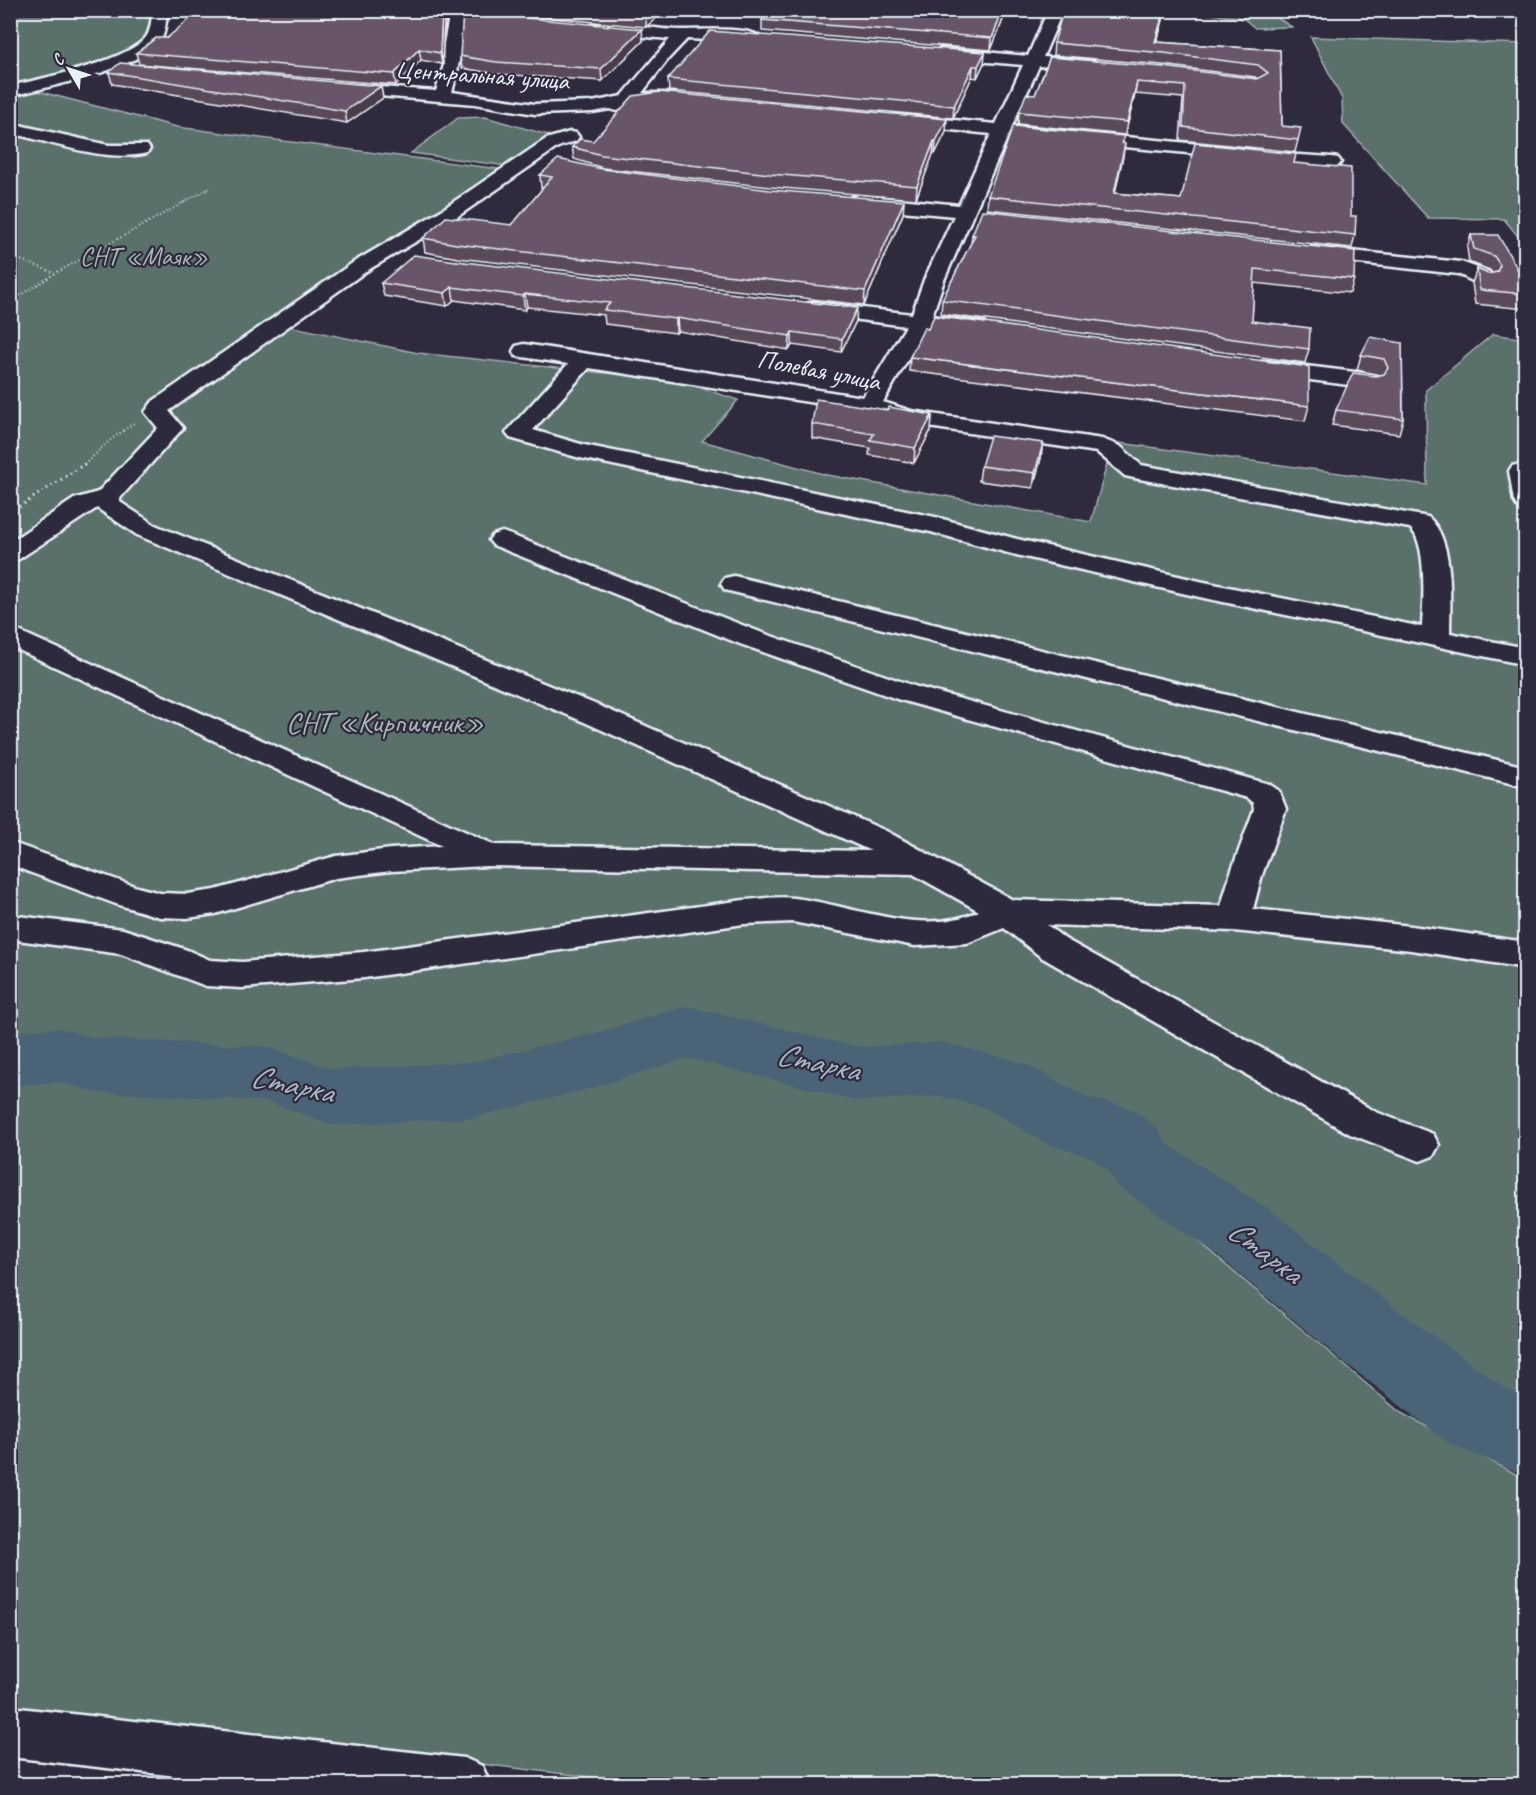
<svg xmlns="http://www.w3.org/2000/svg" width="1536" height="1795" viewBox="0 0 1536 1795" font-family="Caveat,sans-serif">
	<rect width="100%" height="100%" fill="#2f2a3d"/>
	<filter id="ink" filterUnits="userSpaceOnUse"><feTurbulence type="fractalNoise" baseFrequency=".0167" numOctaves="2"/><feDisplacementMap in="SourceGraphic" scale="12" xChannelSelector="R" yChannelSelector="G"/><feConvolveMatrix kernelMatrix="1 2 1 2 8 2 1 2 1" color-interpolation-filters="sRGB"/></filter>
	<g filter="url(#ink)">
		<path fill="#5a706a" stroke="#a1b0b1" stroke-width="1.5" d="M11,11H174L157,42L37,91L177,127L514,171L279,324L418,353L679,381L738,400L702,441L827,475L1091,522L1113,442L1427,485L1426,390L1493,334L1525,339V1437L1477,1416L1367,1333L1244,1233L1141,1164L1132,1149L1110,1131L1074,1125L1006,1086L941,1069L858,1074L687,1032L592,1061L471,1090L332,1097L269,1074L94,1065L59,1055L11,1059Z
			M1152,11H1258L1273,15L1292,27L1255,28L1244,19L1211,14Z
			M1311,37L1525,44V245L1504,219L1428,218L1343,124L1342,99Z
			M485,117L548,135L507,166L411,153L458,118Z
			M687,1038L854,1081L941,1075L1000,1091L1065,1129L1401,1413L1525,1479V1784H653L11,1710V1065L53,1062L92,1072L266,1080L326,1104L475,1096Z"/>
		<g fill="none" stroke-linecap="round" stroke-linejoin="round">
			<path fill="#4c6476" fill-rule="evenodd" d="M687,1006L858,1047L941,1042L1006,1058L1030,1066L1088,1098L1109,1102L1134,1110L1157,1128L1166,1143L1270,1210L1395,1308L1506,1389L1526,1397V1476L1448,1443L1339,1358L1218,1256L1116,1185L1107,1170L1091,1157L1049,1145L986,1108L941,1096L858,1101L687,1058L592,1088L471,1118L332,1125L266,1101L94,1092L59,1082L10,1086V1032L59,1028L94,1038L269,1047L333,1069L471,1062L592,1034Z"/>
			<g stroke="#e8f1f8" stroke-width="5">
				<path id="minor" d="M153,10H167C166,19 166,30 162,38C146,68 44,88 10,96V86C41,79 128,61 146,37C151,31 151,19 153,10Z
					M391,10L451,11L512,17L514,20L507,24L462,21C462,45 459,69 452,92L535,104L592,102L622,96L670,39L597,33L592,31L589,28L592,25C613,20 660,31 686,30C701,30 751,27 760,37L752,42L687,39L669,58L642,93H673L681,98L679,101L645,102L617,111L610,109L592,112L535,114L475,104L331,92L329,89L337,84L436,91L444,65L443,49L448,22L446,20L397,16L392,15Z
					M1048,10H1063L1043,57L1093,61L1101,66L1093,71L1039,66L1012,126L1240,148L1267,153L1332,157L1338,158L1341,162L1338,166L1332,167L1267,163L1240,158L1008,136L944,280L932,316L984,323L987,328L984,333L976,334L926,328L883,402L911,411L1102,439L1120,446L1141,465L1428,517C1455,540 1450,600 1450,633L1526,648V665L1204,598L1012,554L931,532L580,458L510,438L506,433L510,428L568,364L516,356L513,351L516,346L524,344L863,397L906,326L813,314L806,312L803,308L806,304L813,302L912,314L924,280L954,216L859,207L852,205L850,201L852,197L859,195L959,205L991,134L901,125L895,124L893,120L895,116L901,115L996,124L1023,65L941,58L933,53L941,48L1028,56ZM589,368L867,411L908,424L1097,452L1125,476L1134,478L1410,528C1428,543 1423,605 1422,627L1204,582L1017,539L935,517L584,445L533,430Z
					M10,123L108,145H147L150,149L147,153C106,163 51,142 10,133Z
					M570,132L576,133L579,137L576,141L558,147L454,219L368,270L169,411L183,428L120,498V502L155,525L602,707L886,831L1013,900L1221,906L1230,875L1254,809L1253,803L1247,798L897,699L740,644L493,545L489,540L493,535L502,532L511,535L760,632L917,687L1269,784L1279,791L1286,809L1262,875L1253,909L1411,926L1526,942V968L1411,950L1234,931L1047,925L1065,939L1376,1112L1433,1134L1439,1145L1433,1156L1420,1161L1350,1134L1041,957L1004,928L967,943L915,946L793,922L744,924L364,978L242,988L206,986L121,954L10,939V915L123,929L187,950L210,960L242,962L364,952L744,900C760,899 778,896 794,898C854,905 921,938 979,911L913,874L487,866L391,871L336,878L215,914L187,918L160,917L116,904L10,865V842L137,887L160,893L187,894L215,890L336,856L391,849L442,846L10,646V627L495,845L871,851L582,721L137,535L97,508L19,559L10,562V542L74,499L98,492L158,428L145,412L153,401L354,262L440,211L546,139Z
					M1311,247L1461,262L1489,272L1493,280L1490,284L1483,286L1458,274L1304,257L1301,253L1304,249Z
					M1265,361L1371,374L1379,376L1382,381L1379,386L1371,388L1257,373L1254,368L1257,363Z
					M1521,464L1526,465V508L1517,506L1514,501L1509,471L1512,466Z
					M734,576L1526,767V787L725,590L721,584L725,578Z
					M10,1707L464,1758L482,1766L490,1784H247L10,1757Z"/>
			</g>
			<path stroke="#e8f1f8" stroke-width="1.5" stroke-dasharray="1 2" stroke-linecap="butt" d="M182,203L210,188"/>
			<path stroke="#e8f1f8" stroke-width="2" stroke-dasharray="1 3" stroke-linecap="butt" d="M10,256L55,273
				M10,302L56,273L185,202
				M84,465L109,441L134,423"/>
			<path stroke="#e8f1f8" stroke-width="3" stroke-dasharray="1.5 4" stroke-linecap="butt" d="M10,513L86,463"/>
			<use href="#minor" fill="#2f2a3d" fill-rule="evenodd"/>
		</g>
		<path fill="#5a485a" stroke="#e8f1f8" stroke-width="1.5" d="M442,10L444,21L442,64L421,60L396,85L139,64L136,53L167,38Z
			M470,10H665L646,27Z
			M768,10H1023L1014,18L1004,17L991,50L762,31V20Z
			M1163,20L1157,42L1280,50L1282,126L1298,140L1295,152L1180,140L1183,98L1135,94L1125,135L1018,124L1019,112L1035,95L1050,57L1258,79L1255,77L1162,65L1053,55L1054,43Z
			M643,41L602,81L497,74L462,68L460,56Z
			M985,52L984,63L977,78L972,77L953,118L669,91L668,79Z
			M109,72L383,98L347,123L112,84Z
			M946,132L935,154H933L916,199L770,187L603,168L574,159L572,147L593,141Z
			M1124,136L1123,143V156L1115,193L1181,199L1294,163L1351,216L1355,235L1352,248L987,209L988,196Z
			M602,169L903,214L864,305L458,258L425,252L423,238L512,225L543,188H541L540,175Z
			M972,235L1354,279L1350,293L1254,283L1252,321L1309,349L1305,363L941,314L942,300L971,243Z
			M1471,235L1526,284V309L1475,304L1472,283L1477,269L1488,274L1492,273L1490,270L1469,262L1467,248Z
			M456,261L856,321L841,352L792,345L789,350L678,331L676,333L605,324L604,315L527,307L525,310L454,300L447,306L384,296L381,283Z
			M1402,343L1403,419L1399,434L1332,425L1336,410L1376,376L1380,375L1357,370L1361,355Z
			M910,357L1309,406L1305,421L909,371Z
			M887,410L932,415L931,430L914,463L869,455L870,448L812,438V424Z
			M1041,458L1033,488L979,481L981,466Z"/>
		<path fill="#4a3b4a" stroke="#e8f1f8" stroke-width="1.5" d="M442,10L444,21L442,64L440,53Z
			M646,10H665L646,27Z
			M1003,10H1004V17L991,50L992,38Z
			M1015,10H1023L1014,18Z
			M1164,10L1163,20L1153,54L1155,42Z
			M642,29L643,41L602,81L601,69Z
			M419,49L421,60L396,85L394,74Z
			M985,52L984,63L977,78L978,66Z
			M973,66L972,77L953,118L954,106Z
			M1137,82L1135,94L1125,135L1127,122Z
			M381,86L383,98L347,123L345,111Z
			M947,119L946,132L935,154L936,141Z
			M934,141L933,154L916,199L917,186Z
			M1125,144L1123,156L1112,206L1114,193Z
			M904,201L903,214L864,305L865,291Z
			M452,287L454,300L447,306L445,293Z
			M525,294L527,307L525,310L523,296Z
			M857,308L856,321L841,352L842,339Z
			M677,318L678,331L676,333V319Z
			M792,332V345L789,350L790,336Z
			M932,415L931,430L914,463L915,448Z
			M1043,443L1041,458L1033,488L1035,473Z"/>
		<path fill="#695469" stroke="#e8f1f8" stroke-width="1.5" d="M200,10H442L440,53L419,49L394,74L136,53L156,38H167Z
			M768,10H1003L992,38L762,20Z
			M1063,10H1164L1155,42L1280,50L1282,126L1301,128L1298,140L1183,127L1185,86L1137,82L1127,122L1019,112L1026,94L1035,95L1050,57L1164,67L1257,79L1268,73L1258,65L1164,53L1054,43Z
			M463,12L642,29L601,69L496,62L460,56Z
			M710,31L985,52L978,66H973L954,106L668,79Z
			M120,63L381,86L345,111L109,72Z
			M659,92L947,119L936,141H934L917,186L770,174L602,155L572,147L580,139L593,141L633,96Z
			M1013,126L1124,136L1122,143L1125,144L1114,193L1181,199L1195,143L1296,154L1294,163L1351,168V216H1356L1355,235L988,196Z
			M558,159L602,169L770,190L904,201L865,291L456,244L423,238L446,217L512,225L552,177L540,175Z
			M982,210L1355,251L1354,279L1255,269L1252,321L1310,328L1309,349L942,300L975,235H972Z
			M1471,235H1498L1526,284V294L1480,290L1477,269L1488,274L1497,272L1500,265L1494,256L1474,249Z
			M414,255L456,261L857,308L842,339L792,332L790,336L677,318L676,319L604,310L610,303L525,294L523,296L452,287L445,293L381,283Z
			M934,316L1309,367V406L910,357L924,328L928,329Z
			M1370,337L1402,343L1403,419L1336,410L1353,373L1376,376L1384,374L1388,368L1384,359L1361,355Z
			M816,399L887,410L889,407L932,415L915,448L870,440L874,434L812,424Z
			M990,436L1043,443L1035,473L981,466Z"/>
	</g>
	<g text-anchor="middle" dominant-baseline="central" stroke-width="4.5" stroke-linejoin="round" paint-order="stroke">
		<g font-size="26" fill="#e8f1f8" stroke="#2f2a3d">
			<text transform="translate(482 75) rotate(4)">Центральная улица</text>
			<text transform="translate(819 370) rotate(11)">Полевая улица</text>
		</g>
		<g font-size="26" fill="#a8b7b8" stroke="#2f2a3d">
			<text x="144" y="256">СНТ «Маяк»</text>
		</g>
		<g font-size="30" fill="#a8b7b8" stroke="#2f2a3d">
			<text x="385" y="722">СНТ «Кирпичник»</text>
		</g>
		<g font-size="32" font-style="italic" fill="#aab9c4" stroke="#2f2a3d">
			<text transform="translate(818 1062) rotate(12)">Старка</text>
			<text transform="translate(292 1084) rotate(12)">Старка</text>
			<text transform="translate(1265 1251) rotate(37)">Старка</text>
		</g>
	</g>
	<rect width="1536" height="1795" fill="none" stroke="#2f2a3d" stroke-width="36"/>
	<rect x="18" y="18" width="1500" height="1759" fill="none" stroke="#e8f1f8" stroke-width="2" filter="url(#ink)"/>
	<g transform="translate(69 69) rotate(309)" stroke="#2f2a3d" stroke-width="4.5" paint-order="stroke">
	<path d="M0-4.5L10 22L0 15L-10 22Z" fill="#e8f1f8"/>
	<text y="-9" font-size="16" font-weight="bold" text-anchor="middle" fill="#e8f1f8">С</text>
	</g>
</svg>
